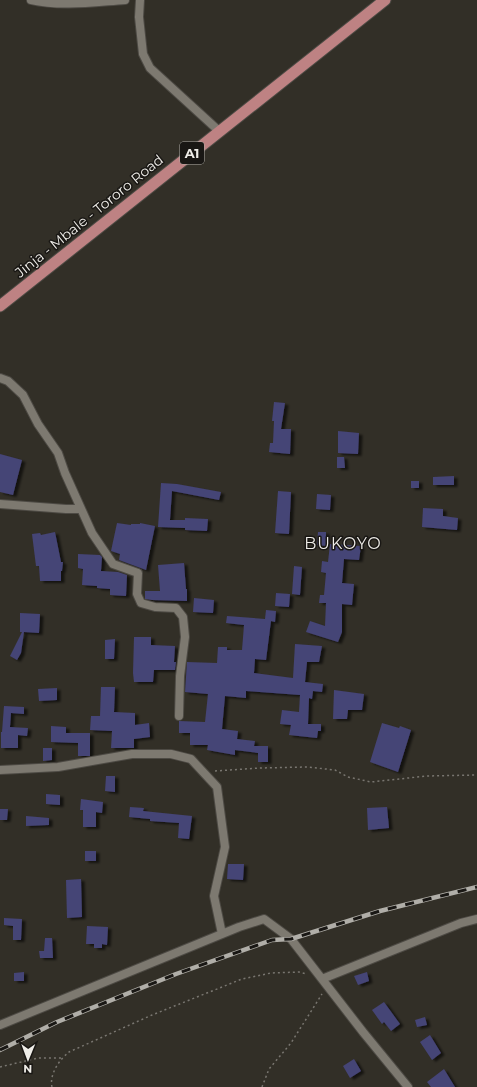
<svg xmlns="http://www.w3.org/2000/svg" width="477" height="1087" viewBox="0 0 477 1087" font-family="Montserrat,sans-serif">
	<defs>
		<filter id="shadow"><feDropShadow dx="3.5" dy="2" stdDeviation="1" flood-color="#0009"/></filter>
	</defs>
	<rect width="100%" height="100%" fill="#322f27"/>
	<path fill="#454476" filter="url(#shadow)" d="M274,402L285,403L281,429H291L290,454L269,452L270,443H273L274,421H272Z
		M338,431L359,433L358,454L338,453Z
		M0,454L22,460L13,495L0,492Z
		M337,457H344L345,468H337Z
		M454,476V485H433V477Z
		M411,481H419V488H411Z
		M161,483L177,484L221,492L219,500L172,491L170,520H185V518L208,519L207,531L185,530V528L158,527Z
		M278,491L291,492L289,534L275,533Z
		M317,494L331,495L330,510L316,509Z
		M423,508L443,509V516L458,518L457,530L422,527Z
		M117,523L131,525V524H140V523L155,526L146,570L119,560L120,554L111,551Z
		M55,532L61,562H63L62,571H61V581H40L39,566H36L32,534L40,533L41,535Z
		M318,532H326V546L317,545Z
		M330,544L361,546L359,560L344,559L342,583L354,584L352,605L342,604V632L338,642L306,632L310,621L325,626L326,603H319L320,595H324L326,573L321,572L322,561L328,562Z
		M78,554L100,555L102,557L101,571L118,572L127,575L126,596L110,595V589L97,588V586L82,585L83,569L78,568Z
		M184,563L186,589H187V601L152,600L145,599V591H160L158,565Z
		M294,566L302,567L300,595L292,594Z
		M276,593L290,594L289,607L275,606Z
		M194,598L214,600L213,613L193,612Z
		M266,610L276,611L275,622L271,621L266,660L255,659L254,673L293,678L295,644L322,646L319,662H307L305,682L323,684L322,692L313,691L312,699L309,698L308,724H321V731H318L317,738L289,735L291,725L280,724L282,710L299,712L300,695L246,691V698L225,696L222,729L238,731L237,739L255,741L254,746H268V762H258V753L235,750V755L207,750L208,745H190V733H179V721L205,722L208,694L185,692L187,662L217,663L218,647H227V650H242L244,625L226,623L227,616L265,619Z
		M20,613L40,614L39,633L24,632L21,653L17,660L10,656L22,632H20Z
		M134,637H151V645L175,646L174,662H176L175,670H154L153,682H134L133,673Z
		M115,639L114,659H105V640Z
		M101,687H115L114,712L135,713V725L149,723L150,737L134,739V748H111L112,731L90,730L91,716H100Z
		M57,688V700L39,701L38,689Z
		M334,690L364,694L362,710H348L347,719H333Z
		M4,706L24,707V714L11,713L10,727L28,728L27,736L18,735V748H1V732H2Z
		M382,723L399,728L400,726L411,730L398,772L370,762Z
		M51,726L66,727V733H90V756H78V743L51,742Z
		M43,748H52V760L43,761Z
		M106,776H115V792L105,791Z
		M46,794L60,795V805L46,804Z
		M81,799L103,802L102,813L96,812V827H83V810H80Z
		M130,807L144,808L143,811L192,816L189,839L178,838L179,823L150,821V819L129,817Z
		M387,807L389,828L368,830L367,808Z
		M0,809H8L7,820H0Z
		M26,816L49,818V825L26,826Z
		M85,851H96V861H85Z
		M228,864H244L243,880L227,879Z
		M81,879L82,917L67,918L66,880Z
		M4,918L22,919L21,940H13V926L4,925Z
		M87,926L108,927L107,945L102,944V948H94V944H86Z
		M45,938H52L53,958H40L39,951H44Z
		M24,972V981H14V973Z
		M367,972L369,981L358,985L354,976Z
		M384,1002L400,1024L391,1031L384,1022L382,1024L372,1010Z
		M425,1017L427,1025L417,1027L415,1020Z
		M430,1035L441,1053L432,1060L420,1042Z
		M354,1059L361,1071L350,1078L343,1066Z
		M444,1069L455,1087H431L427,1082Z"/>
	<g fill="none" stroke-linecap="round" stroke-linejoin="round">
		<g stroke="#4d4a44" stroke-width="10">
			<path id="minor" d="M31,0C61,7 95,2 125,0
				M140,0L139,17L143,54L150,68L219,131
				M0,378L8,381L23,395L38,424L58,453L65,473L92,533L113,564L138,573L137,594L141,603L155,607L176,608L183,617L185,637L180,676L179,716
				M0,504L66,509H81
				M0,770L58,767L132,754H171L191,759L217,787L225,847L214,896L222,934
				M322,979L461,923L477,919
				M0,1025L239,927L264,919L291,939L363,1032L408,1087"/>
		</g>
		<g stroke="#4d4a44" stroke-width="13">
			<path id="primary" d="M0,306L385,0"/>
		</g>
		<path stroke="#797670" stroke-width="1.5" stroke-dasharray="2 3" stroke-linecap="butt" d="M215,771L260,768L307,767L335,770L348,777L371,782L427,776L477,775
			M0,1067L38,1058H62
			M52,1087C49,1074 60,1059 69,1052L152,1015L242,979L271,973L299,972L307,974
			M262,1087L269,1069L291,1043L322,994"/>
		<use href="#minor" stroke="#7d7970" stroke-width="8"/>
		<use href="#primary" stroke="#be8283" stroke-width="11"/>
		<g stroke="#b0aea8" stroke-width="4.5">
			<path id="rail" d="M0,1050L57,1022L176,974L272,940L291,939L380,911L477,887"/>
		</g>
		<use href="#rail" stroke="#191714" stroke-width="3" stroke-dasharray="9" stroke-linecap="butt"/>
	</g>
	<g text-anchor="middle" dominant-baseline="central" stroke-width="3" stroke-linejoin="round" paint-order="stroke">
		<rect fill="#191714" stroke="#afada8" stroke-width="1" x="180" y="142" width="24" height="22" rx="3"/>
		<g font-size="13" font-weight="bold" fill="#efede8">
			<text x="192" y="153">A1</text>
		</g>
		<g font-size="14" fill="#efede8" stroke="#191714">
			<text transform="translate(89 216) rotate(-39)">Jinja - Mbale - Tororo Road</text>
		</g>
		<g font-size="16" letter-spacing="1" fill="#efede8" stroke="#191714">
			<text x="343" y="543">BUKOYO</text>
		</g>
	</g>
	<g transform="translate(28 1059) rotate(181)" stroke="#191714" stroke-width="3" paint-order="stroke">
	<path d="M0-3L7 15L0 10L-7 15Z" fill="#efede8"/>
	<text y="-6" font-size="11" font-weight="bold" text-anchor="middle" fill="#efede8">N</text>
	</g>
</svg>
